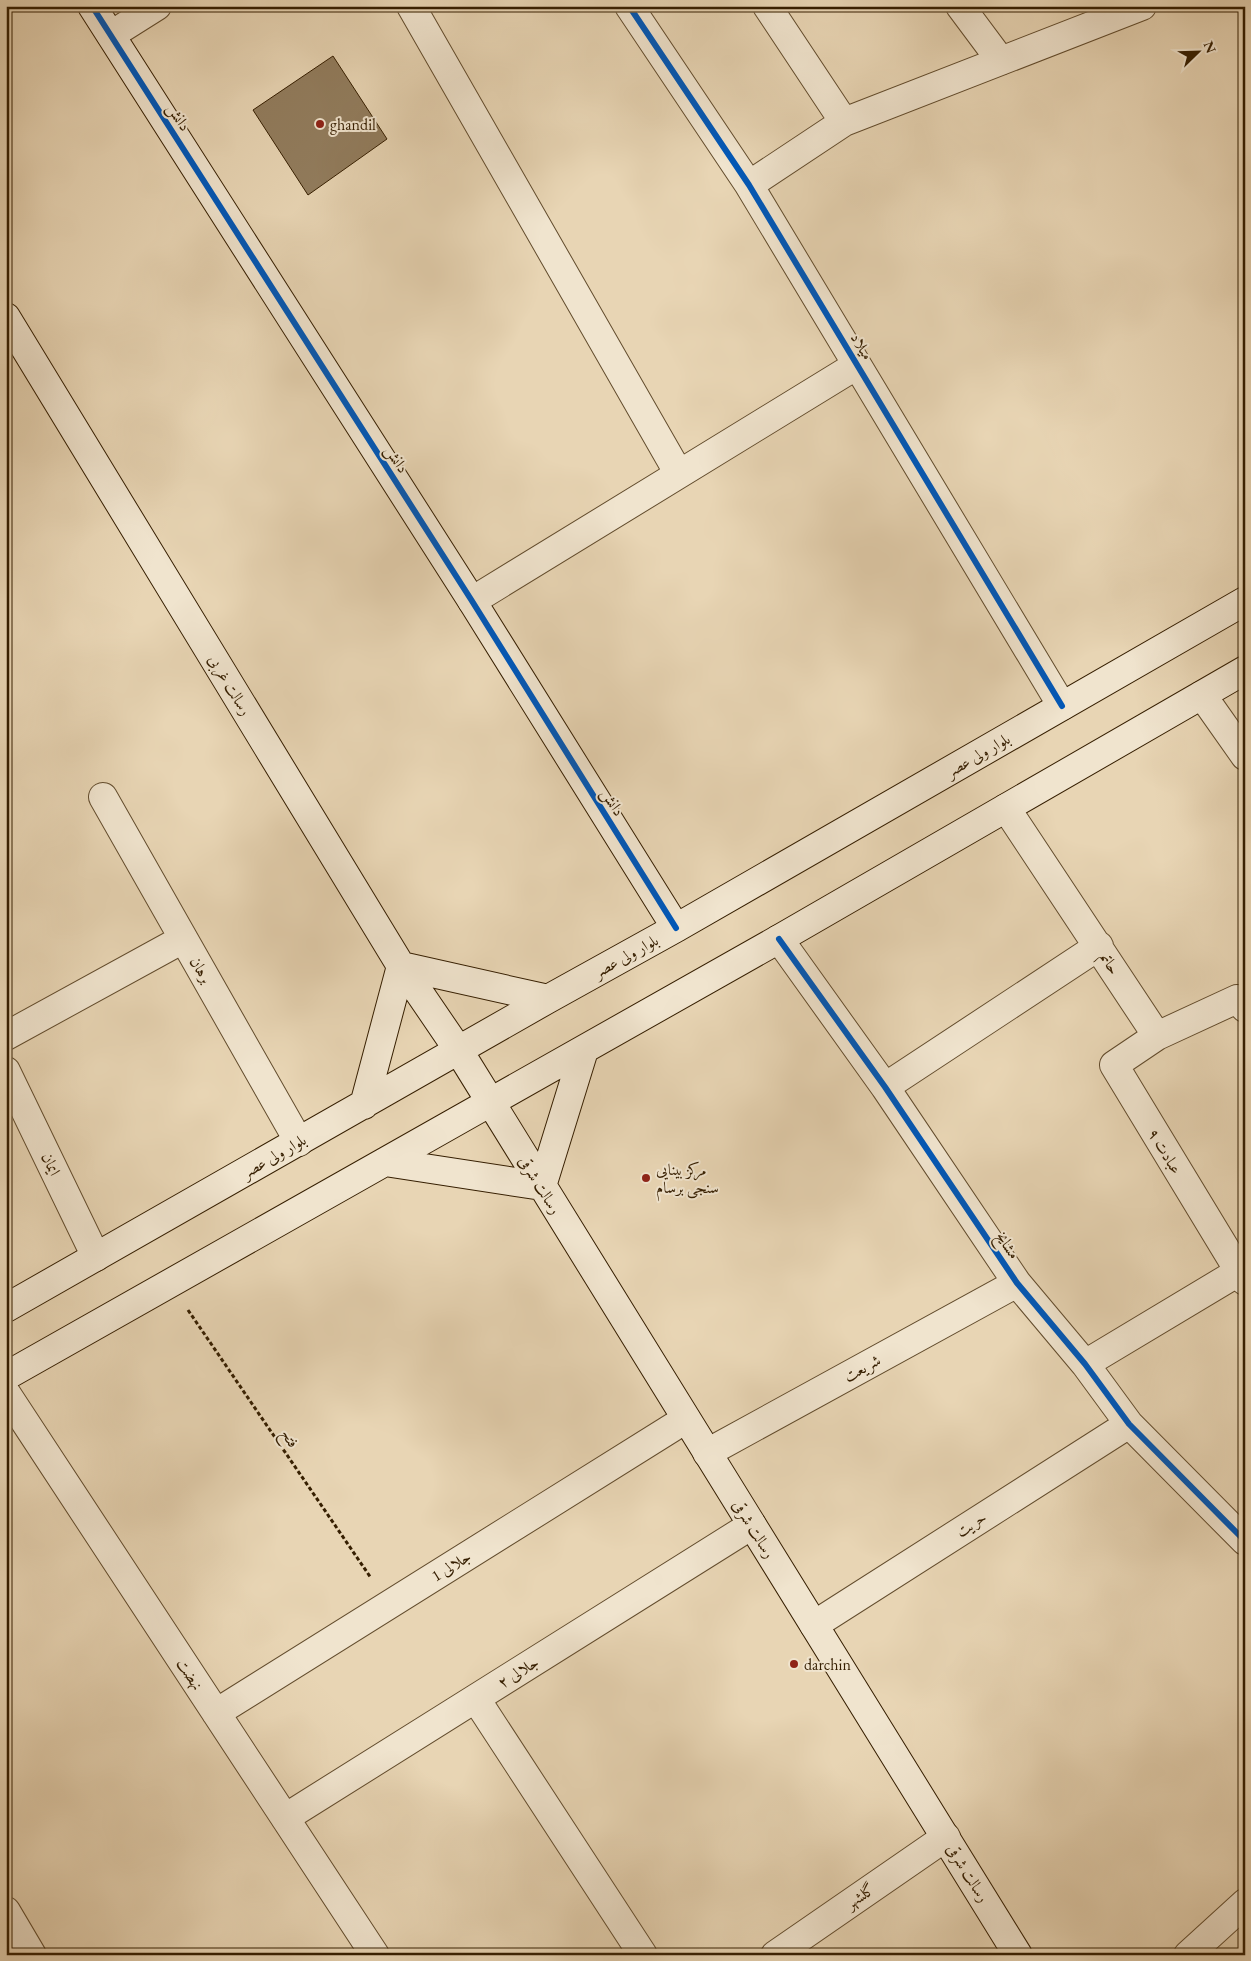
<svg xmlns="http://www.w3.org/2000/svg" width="1251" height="1961" viewBox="0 0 1251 1961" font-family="'EB Garamond',Amiri,serif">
	<rect width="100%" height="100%" fill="#e8d5b4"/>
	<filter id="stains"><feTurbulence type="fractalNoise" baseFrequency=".004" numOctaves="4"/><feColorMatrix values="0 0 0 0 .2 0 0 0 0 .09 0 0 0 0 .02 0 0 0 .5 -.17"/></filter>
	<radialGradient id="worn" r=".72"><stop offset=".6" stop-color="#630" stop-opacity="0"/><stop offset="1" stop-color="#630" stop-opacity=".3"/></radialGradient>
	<path fill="#927d5e" stroke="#351e00" d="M333,56L387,139L308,195L253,110Z"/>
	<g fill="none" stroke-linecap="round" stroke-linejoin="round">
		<g stroke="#624c2d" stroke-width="30">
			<path id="street" d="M411,6L679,474
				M629,6L749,185L1062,706
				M767,6L844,122
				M960,6L1001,61
				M111,35L157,6
				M749,185L844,122L1142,6
				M472,601L857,365
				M1202,695L1245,756
				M103,797L299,1142
				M1006,808L1157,1036L1237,999L1245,1008
				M779,939L885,1087L1017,1283L1085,1364L1129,1424L1245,1541
				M6,1036L183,939
				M1157,1036L1114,1065L1245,1281
				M6,1071L96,1257
				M885,1087L1099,946
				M1085,1364L1245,1268
				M6,1393L375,1955
				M707,1453L1017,1283
				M814,1625L1129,1424
				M476,1699L643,1955
				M216,1713L686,1419
				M285,1818L752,1525
				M6,1911L32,1955
				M775,1955L946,1837
				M1188,1955L1245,1903"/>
		</g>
		<g stroke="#351e00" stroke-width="30">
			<path id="secondary" d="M92,6L472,601L676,928
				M6,317L401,966L459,1051L1018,1955
				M364,1105L401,966L548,999
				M385,1162L542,1186L584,1050
				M6,1308L548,999L676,928L1245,601
				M6,1376L779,939L1245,670"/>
		</g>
		<path stroke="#351e00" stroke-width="3" stroke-dasharray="4 2.5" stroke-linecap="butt" d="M188,1310L371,1578"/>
		<use href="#street" stroke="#f0e4ce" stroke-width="28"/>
		<use href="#secondary" stroke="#f0e4ce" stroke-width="28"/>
		<g stroke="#f0e4ce" stroke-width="9">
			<path id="cycleway" d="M92,6L472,601L676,928
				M629,6L749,185L1062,706
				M779,939L885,1087L1017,1283L1085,1364L1129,1424L1245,1541"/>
		</g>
		<use href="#cycleway" stroke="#0057b8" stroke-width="6"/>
	</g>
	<g fill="#8f2418" stroke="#f0e4ce" stroke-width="2">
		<circle cx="320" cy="124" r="5"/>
		<circle cx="646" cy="1178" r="5"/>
		<circle cx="794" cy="1664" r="5"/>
	</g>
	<g text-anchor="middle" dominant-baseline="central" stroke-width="4" stroke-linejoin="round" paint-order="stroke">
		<g font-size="16" fill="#351e00" stroke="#f0e4ce">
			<text transform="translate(179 117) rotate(57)">دانش</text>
			<text transform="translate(862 346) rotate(59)">میلاد</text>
			<text transform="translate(397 459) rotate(57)">دانش</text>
			<text transform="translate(230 685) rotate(59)">رسالت غربی</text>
			<text transform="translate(978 755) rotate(-30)">بلوار ولی عصر</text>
			<text transform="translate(613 802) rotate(58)">دانش</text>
			<text transform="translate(626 956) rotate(-29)">بلوار ولی عصر</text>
			<text transform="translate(1110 963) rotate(57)">حاتم</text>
			<text transform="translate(201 970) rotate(60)">برهان</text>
			<text transform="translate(1165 1151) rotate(59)">عبادت ۹</text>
			<text transform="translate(274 1156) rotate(-30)">بلوار ولی عصر</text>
			<text transform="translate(51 1164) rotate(64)">ایمان</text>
			<text transform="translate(540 1185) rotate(58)">رسالت شرقی</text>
			<text transform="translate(1008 1245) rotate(56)">مشایخ</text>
			<text transform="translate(862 1368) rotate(-29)">شریعت</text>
			<text transform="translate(290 1438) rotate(56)">فتح</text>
			<text transform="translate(971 1524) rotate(-33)">حریت</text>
			<text transform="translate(754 1529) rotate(58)">رسالت شرقی</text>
			<text transform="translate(451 1566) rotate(-32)">جلالی 1</text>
			<text transform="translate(518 1672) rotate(-32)">جلالی ۲</text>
			<text transform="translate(190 1674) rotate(57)">نهضت</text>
			<text transform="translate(968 1873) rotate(58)">رسالت شرقی</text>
			<text transform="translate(860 1896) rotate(-35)">گلشهر</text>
		</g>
		<g font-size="16" fill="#351e00" stroke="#f0e4ce" text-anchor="start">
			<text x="330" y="124">ghandil</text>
			<text x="656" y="1169">مرکز بینایی<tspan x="656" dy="18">سنجی برسام</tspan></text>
			<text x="804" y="1664">darchin</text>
		</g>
	</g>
	<rect width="1251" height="1961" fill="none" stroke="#e8d5b4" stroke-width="25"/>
	<rect x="8" y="8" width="1236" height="1946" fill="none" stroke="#351e00" stroke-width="2.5"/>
	<rect x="12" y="12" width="1226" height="1936" fill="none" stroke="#351e00"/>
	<g transform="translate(1198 52) rotate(67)" stroke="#f0e4ce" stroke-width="4" paint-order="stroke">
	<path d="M0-4L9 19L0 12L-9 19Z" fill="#351e00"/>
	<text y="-8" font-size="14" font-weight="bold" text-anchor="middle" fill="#351e00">N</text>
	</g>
	<rect width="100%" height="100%" filter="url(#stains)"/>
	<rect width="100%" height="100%" fill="url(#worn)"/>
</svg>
